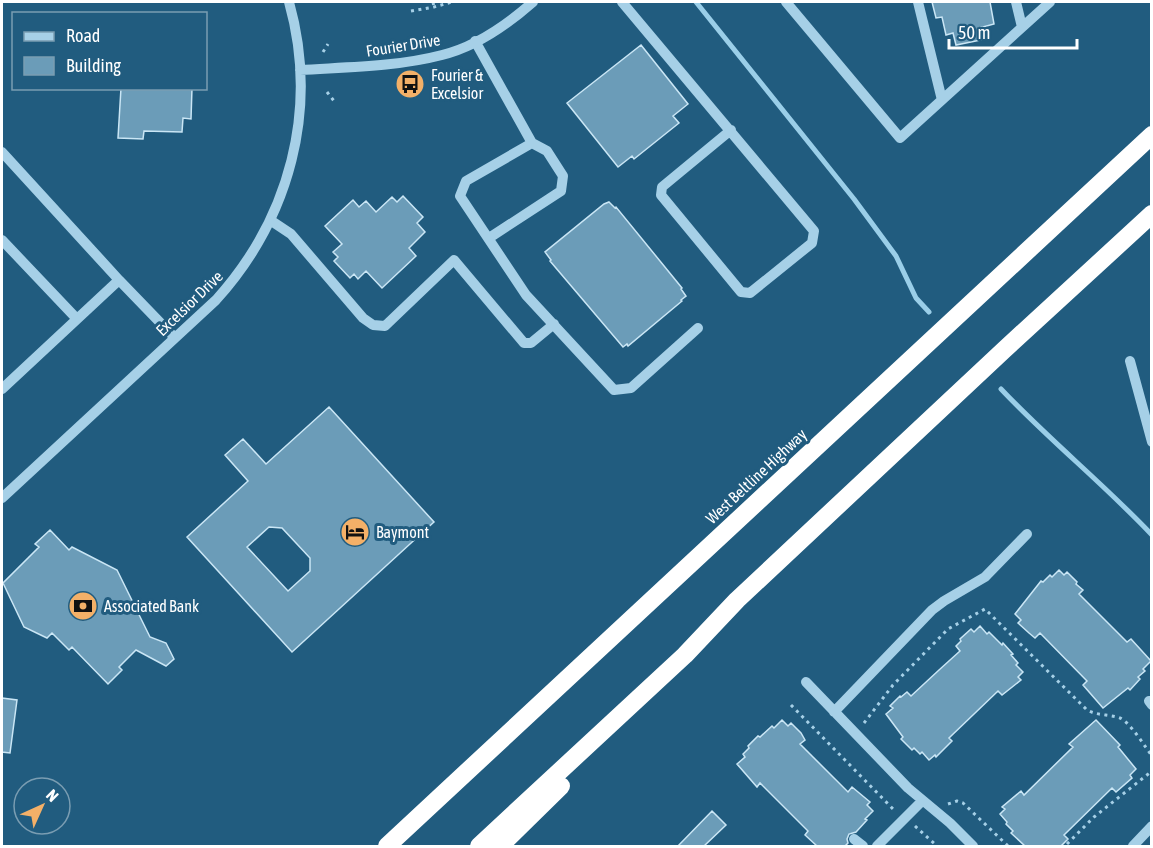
<svg xmlns="http://www.w3.org/2000/svg" width="1153" height="848" viewBox="0 0 1153 848" font-family="'Asap Condensed',sans-serif">
	<rect width="100%" height="100%" fill="#215c7f"/>
	<g fill="none" stroke-linecap="round" stroke-linejoin="round">
		<path stroke="#9acee8" stroke-width="5" d="M696,2L854,199L896,256L916,298L929,312
			M1001,389C1049,440 1104,484 1152,535"/>
	</g>
	<path fill="#6b9cb8" stroke="#cae6f5" stroke-width="1.5" fill-rule="evenodd" d="M932,2H990L994,24L979,28L981,40L956,45L953,33L946,35L942,17L936,18Z
		M641,45L688,104L673,116L679,123L634,159L632,156L618,167L567,103Z
		M121,88H192L191,119L183,118L182,132L144,131L143,139L118,138Z
		M403,196L423,217L417,223L425,232L409,248L416,256L382,288L366,271L358,279L354,274L350,278L334,261L338,257L333,252L342,244L325,226L353,200L359,207L366,201L376,212L392,197L397,202Z
		M609,202L615,208L616,207L682,288L681,289L686,296L681,300L682,301L628,346L627,344L623,347L550,261L551,260L545,252L604,204Z
		M329,407L434,522L292,652L187,537L248,481L225,455L243,439L266,464ZM269,527L282,528L310,558V571L288,591L247,547Z
		M50,530L69,550L72,547L117,570L150,637L166,643L174,659L166,666L136,650L119,667L122,670L108,684L72,647L69,650L52,633L47,638L24,627L3,583L39,547L35,544Z
		M1059,570L1064,575L1067,572L1077,582L1076,584L1083,590L1079,594L1127,642L1131,639L1151,661L1143,669L1145,671L1138,677L1140,679L1130,690L1128,688L1103,708L1083,685L1087,681L1040,633L1035,638L1029,633L1018,623L1021,620L1015,614L1041,581L1043,582L1050,575L1052,577Z
		M980,626L987,634L989,632L1002,645L1003,643L1013,654L1011,655L1018,663L1016,665L1023,672L1018,677L1021,680L1002,695L998,691L949,738L952,741L936,757L935,755L929,760L922,752L920,754L914,748L912,750L901,739L903,737L886,714L893,708L890,706L900,696L901,697L907,692L911,696L939,670L960,651L956,646L961,641L960,639L971,629L974,632Z
		M2,698L17,700L10,753L2,752Z
		M782,720L788,726L791,723L801,733L805,740L800,744L848,792L852,787L870,802L867,805L873,811L865,819L867,820L856,832L849,834L847,839L848,843L845,846H817L805,835L808,831L760,783L757,787L737,764L745,757L743,754L749,748L748,746L758,736L760,737L772,726L774,728Z
		M1096,720L1120,745L1118,747L1136,769L1130,775L1132,778L1116,792L1112,788L1064,835L1068,839L1061,846H1025L1011,833L1013,831L1006,824L1007,822L1000,814L1005,809L1002,807L1021,791L1024,795L1073,747L1069,744Z
		M712,811L726,825L704,846H678Z"/>
	<g fill="none" stroke-linecap="round" stroke-linejoin="round">
		<path stroke="#a6d0e7" stroke-width="3" stroke-dasharray="3 4.5" stroke-linecap="butt" d="M433,2L434,7
			M411,11L434,7L452,2
			M323,52L328,44
			M327,92L334,101
			M791,705L895,811
			M864,723L893,685L948,629L985,609L1087,710C1098,716 1109,714 1120,718C1130,722 1145,747 1152,756
			M948,804L957,801L963,803L1008,846
			M915,826L937,846
			M1067,844L1094,817L1152,771"/>
		<path stroke="#a6d0e7" stroke-width="10" d="M622,2L814,231L812,243L750,293L741,292L661,195L662,187L731,130
			M786,2L900,138L1050,2
			M918,2L942,100
			M1016,2L1022,27
			M475,41L532,143L466,181L460,196L526,295L614,390L631,388L698,328
			M300,70C347,67 396,67 442,55C475,47 508,24 533,2
			M2,152L119,280
			M270,220L291,234L363,318L373,325L385,326L454,260L524,343H531L554,324
			M489,238L561,191L563,176L547,151L532,143
			M2,240L77,319
			M1130,361L1152,442
			M2,389L119,280L175,338
			M2,498L216,300C290,218 319,109 289,2
			M806,682L908,788L950,823L973,846
			M1149,701L1152,705
			M834,712L932,610L944,601L985,577L1027,534
			M854,839L863,846
			M877,846L922,801
			M1133,846L1152,826"/>
		<path stroke="#fff" stroke-width="18" d="M387,846L1152,135
			M479,846L685,655L737,600L1005,349L1152,214
			M500,846L561,786"/>
	</g>
	<defs>
		<g id="bus-disc" transform="scale(1.5)"><circle r="9.5" fill="#f3b068" stroke="#215c7f"/><path d="M-5-6H5V4H4V6H2V4H-2V6H-4V4H-5ZM-3.5-4V0h7V-4ZM-3.5 1.2v1.5H-2V1.2ZM2 1.2v1.5H3.5V1.2Z" fill="#111"/></g>
		<g id="hotel-disc" transform="scale(1.5)"><circle r="9.5" fill="#f3b068" stroke="#215c7f"/><path d="M-6-4.5h1.5V1H6V5H4.5V3h-9V5H-6ZM-4 0a1.8 1.8 0 1 1 3.6 0ZM.5 0V-2.5h3Q6-2.5 6 0Z" fill="#111"/></g>
		<g id="bank-disc" transform="scale(1.5)"><circle r="9.5" fill="#f3b068" stroke="#215c7f"/><path d="M-6-4H6V4H-6ZM0-2.3a2.3 2.3 0 1 0 0 4.6a2.3 2.3 0 1 0 0-4.6Z" fill="#111"/></g>
	</defs>
	<g fill-rule="evenodd">
		<use href="#bus-disc" x="410" y="84"/>
		<use href="#hotel-disc" x="355" y="532"/>
		<use href="#bank-disc" x="83" y="606"/>
	</g>
	<g text-anchor="middle" dominant-baseline="central" stroke-width="6" stroke-linejoin="round" paint-order="stroke">
		<g font-size="16" fill="#fff" stroke="#215c7f">
			<text transform="translate(403 45) rotate(-9)">Fourier Drive</text>
			<text transform="translate(189 303) rotate(-44)">Excelsior Drive</text>
			<text transform="translate(756 476) rotate(-43)">West Beltline Highway</text>
		</g>
		<g font-size="16" fill="#fff" stroke="#215c7f" text-anchor="start">
			<text x="431" y="75">Fourier &amp;<tspan x="431" dy="18">Excelsior</tspan></text>
			<text x="376" y="532">Baymont</text>
			<text x="104" y="606">Associated Bank</text>
		</g>
	</g>
	<rect width="1153" height="848" fill="none" stroke="#ffffff" stroke-width="6"/>
	<rect x="12" y="12" width="195" height="78" fill="#215c7f" stroke="#7a9db2" stroke-width="1.5"/>
	<rect x="24" y="32" width="30" height="9" fill="#a6d0e7" stroke="#7a9db2" stroke-width="1.5"/>
	<text x="66" y="42" font-size="18" fill="#ffffff">Road</text>
	<rect x="24" y="57" width="30" height="18" fill="#6b9cb8" stroke="#7a9db2" stroke-width="1.5"/>
	<text x="66" y="72" font-size="18" fill="#ffffff">Building</text>
	<g transform="translate(42 806) rotate(45)"><circle r="28" fill="#215c7f" stroke="#7a9db2" stroke-width="1.5"/>
	<path d="M0-4.5L10 22L0 15L-10 22Z" fill="#f3b068"/>
	<text y="-9" font-size="16" font-weight="bold" text-anchor="middle" fill="#ffffff">N</text>
	</g>
	<path d="M949 39v9h128v-9" fill="none" stroke="#ffffff" stroke-width="3"/>
	<text x="958" y="39" font-size="18" fill="#ffffff" stroke="#215c7f" stroke-width="4.5" paint-order="stroke">50 m</text>
</svg>
